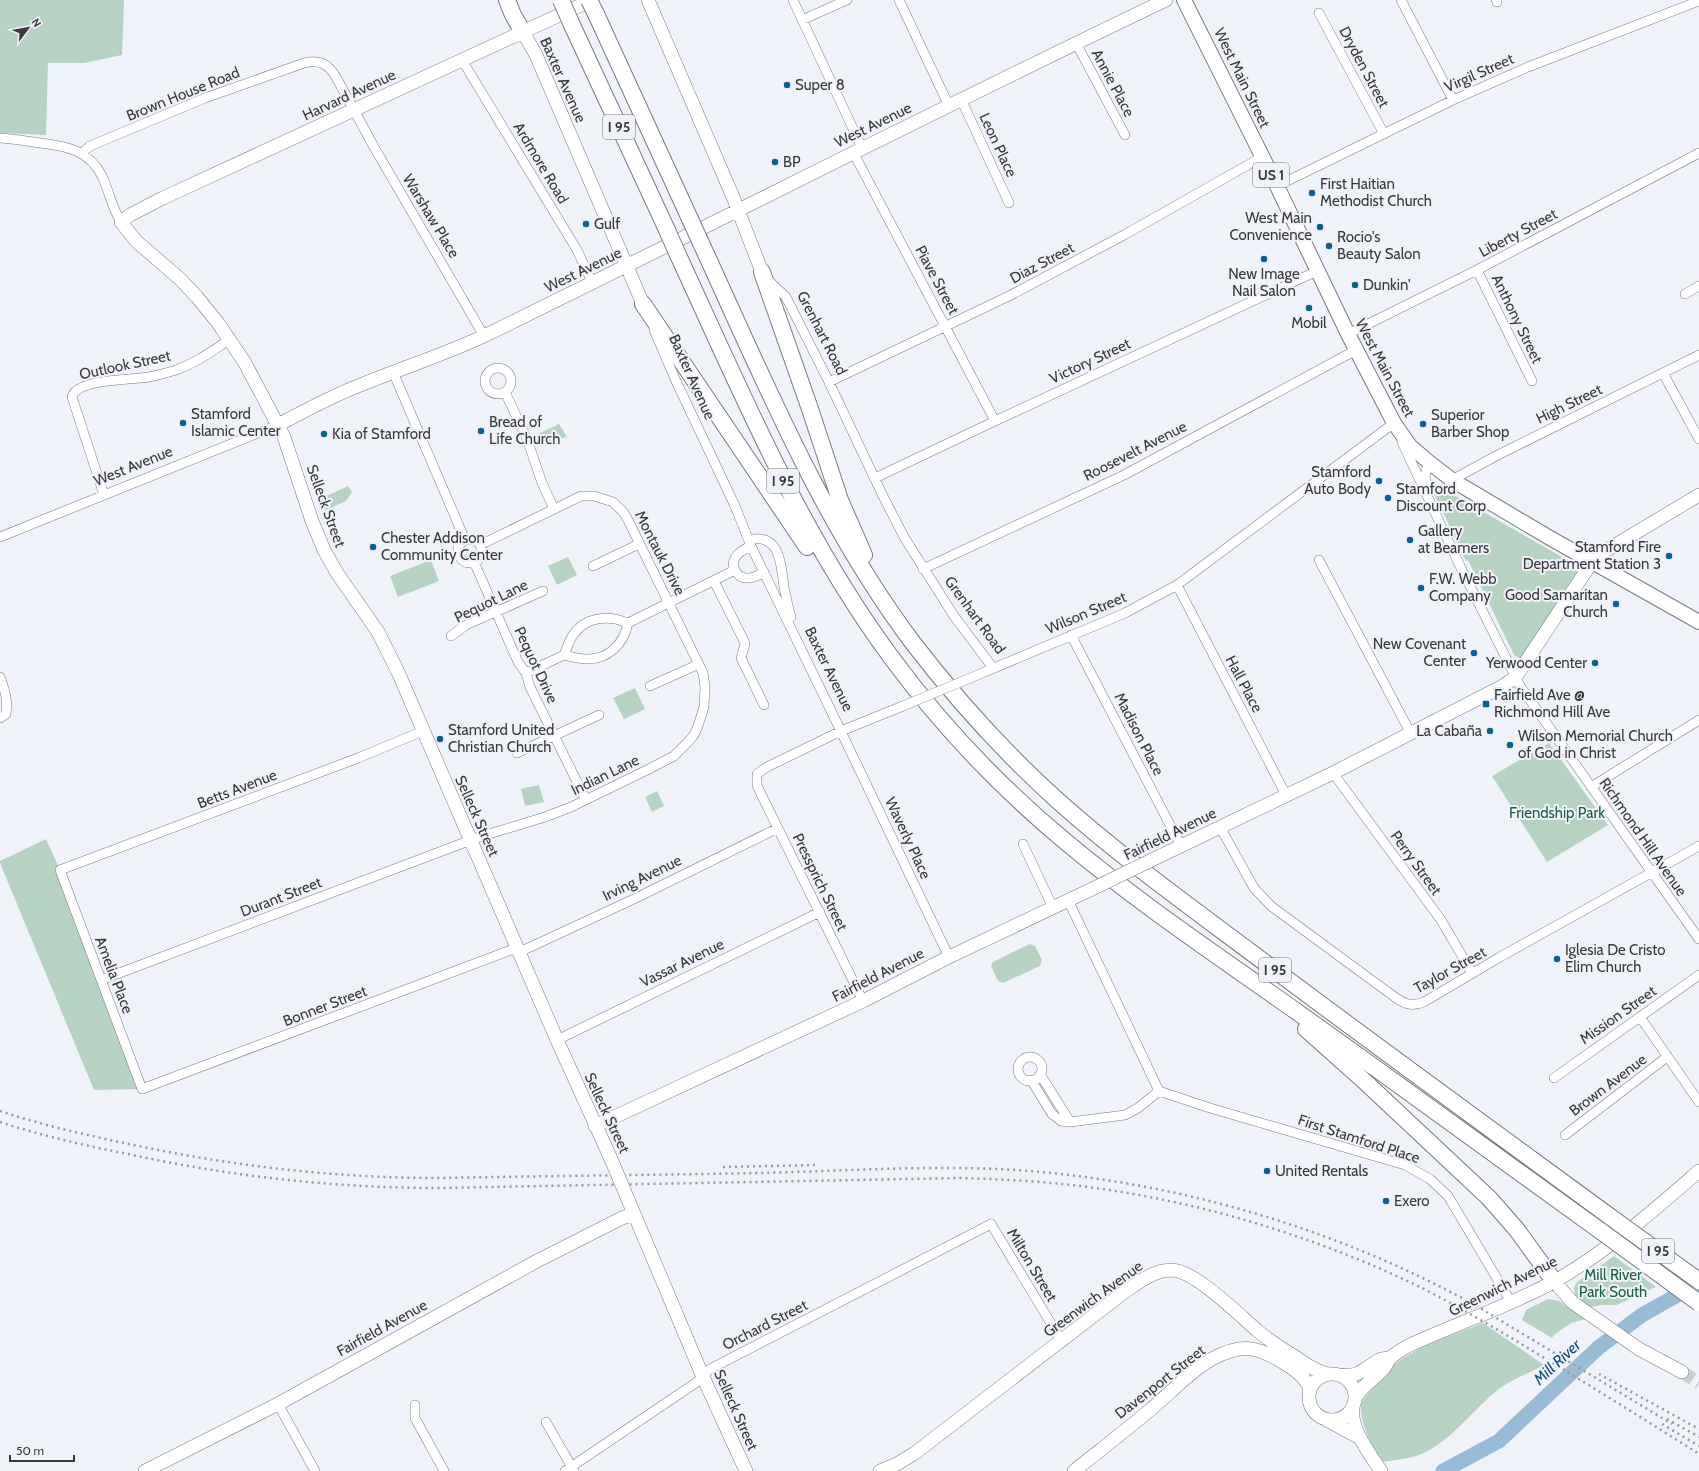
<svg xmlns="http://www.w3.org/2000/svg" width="1699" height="1471" viewBox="0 0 1699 1471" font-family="Cabin,sans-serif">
	<rect width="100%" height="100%" fill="#f0f2fa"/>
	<path fill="#b6d2c3" d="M0,0H124L122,55L84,63H48L46,135L0,133Z
		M559,424L567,437L541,444L538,434Z
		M1435,484L1576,565L1574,569L1578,572L1521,659L1514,655L1468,560L1466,561L1431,487Z
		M348,486L352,492L346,501L326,510L320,499Z
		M568,557L577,575L557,585L548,566Z
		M431,560L439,581L398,597L390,576Z
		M635,688L645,709L624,719L613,698Z
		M1549,743L1608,825L1547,862L1492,776Z
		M539,785L544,802L525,806L521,789Z
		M657,791L664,806L652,812L645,797Z
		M46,839L60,870L142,1089L94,1090L0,863V861Z
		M1030,944L1035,946L1042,960L1040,966L1003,983L998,981L991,966L993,962Z
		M1614,1256L1656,1287L1617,1305H1601L1592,1307L1583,1303L1575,1295L1574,1287L1577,1282Z
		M1548,1299L1559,1301L1586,1319L1571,1323L1554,1335L1552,1338L1522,1320L1526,1310Z
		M1483,1323L1544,1365C1531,1372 1516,1378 1503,1386C1475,1406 1456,1437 1424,1453C1411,1459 1397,1459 1383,1462C1373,1449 1360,1424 1361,1406C1361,1401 1367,1395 1370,1390C1395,1352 1443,1339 1483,1323Z"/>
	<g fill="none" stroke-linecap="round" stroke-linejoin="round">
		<path stroke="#98bbd6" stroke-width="15" d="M1443,1471L1499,1441L1598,1348L1642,1315L1699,1283"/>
		<path stroke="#cbcdd4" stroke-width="13" stroke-dasharray="13 6" stroke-linecap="butt" d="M1682,1372L1699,1383"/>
		<g stroke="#787a81" stroke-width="10">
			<path id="street" d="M793,0L862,148
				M899,0L949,106
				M1401,0L1453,100
				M1496,0L1497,2
				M1319,13L1384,134
				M802,20L847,0
				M1076,43L1125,135
				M462,60L577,250L592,282
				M961,99L1009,203
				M0,138C13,139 27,141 40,143C66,146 89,150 102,176C109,191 112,208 121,222
				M853,152L995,421
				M82,153L90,146L205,98L304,63C320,59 328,64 336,77L374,147L484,336
				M1277,186L1453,100L1528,67L1699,1
				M1477,270L1532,381
				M767,279L786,297L829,382L883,496L904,537L954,616L993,668
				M1685,294L1699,286
				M654,330L676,381L735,506L751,546L836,721L949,957
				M1348,334L1477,270L1699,153
				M485 381a13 13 0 1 1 26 0a13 13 0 1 1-26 0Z
				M393,372L465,540
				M1663,373L1699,439
				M829,382L1009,296L1124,235L1262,157
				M505,392L527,439L542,483L554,509
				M1402,442L1460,566L1520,686L1699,939
				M875,478L995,421L1317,271
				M1452,480L1494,457L1699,355
				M1426,487C1425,478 1424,471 1430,463
				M104,495L72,397C77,378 133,380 149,377C158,375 167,373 176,370C196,363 212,351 229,340
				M0,537L278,425
				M458 551a12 12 0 1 1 24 0a12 12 0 1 1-24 0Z
				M749,540C781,532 781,566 784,587C786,597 788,607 791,617
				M751,546C745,549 738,552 735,558C730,567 738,579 748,578C754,578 759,575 764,572
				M1319,560L1411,734
				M474,562L518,662L526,673L530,687L586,800
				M593,566L639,544
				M923,569L1124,475L1356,350
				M714,581L744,641L745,644L741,658L764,705
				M1177,585L1286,795
				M628,623L735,570
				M1071,635L1181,846
				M451,636L466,625L543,591
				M564,655C567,648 569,641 573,635C586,616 609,615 628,623
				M564,655C572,657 579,659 586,659C608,660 624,644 628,623
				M526,673L564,655
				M0,677C5,690 8,700 6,714L0,718
				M968,679L1125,613L1177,585L1394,423L1396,428
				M650,686L699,664
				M423,731L358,758L60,870L142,1089L511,950L526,949L636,898L778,828
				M517,753L599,715
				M1333,773L1441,920L1472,973
				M1591,787L1699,720
				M1220,827L1254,888L1271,906L1396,998C1405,1004 1412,1007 1424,1002L1500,957L1699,846
				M1023,844L1053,908
				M1068,900L1159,1091L1210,1108L1405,1165L1430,1179L1448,1196L1511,1302
				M101,980L479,837L545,817L571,807L649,769L674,756L688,742L694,735L698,726L704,707L705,687L703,673L629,522L624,513L613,502L594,496H581L480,545
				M863,1001L761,794L757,785V774L767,767L841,731L903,706
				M1640,1017L1699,1102
				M557,1040L820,912
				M1018 1069a12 12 0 1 1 24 0a12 12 0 1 1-24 0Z
				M1040,1074L1070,1122
				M1554,1078L1699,975
				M1031,1080L1052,1114L1061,1121L1070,1122L1125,1115L1138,1108L1159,1091
				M1565,1135L1667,1057
				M278,1404L315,1471
				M415,1405V1418L444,1471
				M546,1422L574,1471
				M565,1471L697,1382L710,1369L991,1224L1061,1340"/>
		</g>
		<g stroke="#787a81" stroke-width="14">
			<path id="secondary" d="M592,0L163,198L130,215L121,222L136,241L180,279L197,297L218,323L245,363L284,437L312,521L324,550L337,573L378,632L398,672L557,1040L611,1159
				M648,0L733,197L762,272
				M523,32L536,55L643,304
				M278,425C304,411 330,397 358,386C401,368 444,355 486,335C713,224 938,109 1166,0
				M1160,856L1333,773L1501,687L1515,678L1592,562L1607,550L1699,495
				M595,1126L863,1001L949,957L1092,889
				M627,1197L703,1377L746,1471
				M1554,1281L1572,1302L1639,1349L1682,1372
				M1309 1397a23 23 0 1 1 46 0a23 23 0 1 1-46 0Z
				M1338,1375C1359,1378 1363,1369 1379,1360C1383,1358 1387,1359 1391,1357C1397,1353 1402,1349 1408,1346C1457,1323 1508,1307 1555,1281C1608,1251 1654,1210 1699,1171
				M1355,1399C1362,1382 1385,1375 1389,1358
				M1353,1406C1349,1428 1370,1454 1381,1471
				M1327,1420L1360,1438
				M145,1471L278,1404L537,1261L622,1218L634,1214
				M880,1471L897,1464L915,1453L1123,1293C1138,1283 1153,1270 1172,1270C1196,1271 1240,1316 1259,1332C1270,1341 1282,1349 1294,1356C1304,1363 1317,1373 1329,1374
				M1074,1471C1099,1451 1125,1431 1150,1410C1177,1388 1203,1355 1239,1349C1255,1346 1271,1355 1284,1363C1294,1369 1308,1378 1310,1391"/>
		</g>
		<g stroke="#787a81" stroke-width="16">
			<path id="primary" d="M1184,0L1277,186L1348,334L1394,423L1410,446L1430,463L1452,480L1550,538L1699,622"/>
		</g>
		<g stroke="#787a81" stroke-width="18">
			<path id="highway" d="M507,0L513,15L523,32
				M596,14L690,219
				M572,25L667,230
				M701,243C764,380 822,522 913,643C956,699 1004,752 1057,800C1123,859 1196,911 1268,965C1383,1051 1500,1136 1616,1221
				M678,255C742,393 800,534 891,657C941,725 1001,788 1066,842C1140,904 1221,958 1300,1014C1401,1086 1501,1159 1602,1232
				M762,272L810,409L840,500L864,555
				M643,304L807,547
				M1306,1029L1361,1078L1489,1198L1517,1230L1554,1281"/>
		</g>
		<use href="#street" stroke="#fff" stroke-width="9"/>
		<use href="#secondary" stroke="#fff" stroke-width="13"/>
		<use href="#primary" stroke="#fff" stroke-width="14"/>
		<use href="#highway" stroke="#fff" stroke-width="16"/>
		<path stroke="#97989e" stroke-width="2.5" stroke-dasharray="2 4" stroke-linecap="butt" d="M0,1111C42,1125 86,1135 129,1144C231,1166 335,1178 439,1178C545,1176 652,1175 758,1173C849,1171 939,1164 1030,1171C1185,1184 1339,1230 1475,1305L1672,1424
			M0,1122C40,1135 82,1145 123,1153C227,1176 333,1188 439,1188L959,1178C997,1179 1035,1181 1072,1185C1193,1199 1313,1235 1422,1288C1463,1309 1502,1332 1541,1356C1594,1388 1647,1421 1699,1454
			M723,1167L815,1165
			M1599,1374L1699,1429
			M1667,1419L1699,1437
			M1662,1424L1699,1446"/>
		<g stroke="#787a81" stroke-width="10" stroke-linecap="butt">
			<path id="street-bridge" d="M903,706L968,679"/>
		</g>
		<g stroke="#787a81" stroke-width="14" stroke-linecap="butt">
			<path id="secondary-bridge" d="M1092,889L1160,856
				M611,1159L627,1197"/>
		</g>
		<g stroke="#787a81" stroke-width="18" stroke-linecap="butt">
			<path id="highway-bridge" d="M561,0L572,25
				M589,0L596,14
				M690,219L701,243
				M667,230L678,255
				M1616,1221L1699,1281
				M1602,1232L1699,1303"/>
		</g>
		<use href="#street-bridge" stroke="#fff" stroke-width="9"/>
		<use href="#secondary-bridge" stroke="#fff" stroke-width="13"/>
		<use href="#highway-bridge" stroke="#fff" stroke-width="16"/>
	</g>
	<g fill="#0e5e90" stroke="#f0f2fa" stroke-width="1.5">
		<circle cx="787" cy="85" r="4"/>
		<circle cx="775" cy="162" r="4"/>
		<circle cx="1312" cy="193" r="4"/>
		<circle cx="586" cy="224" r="4"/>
		<circle cx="1320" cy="227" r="4"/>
		<circle cx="1329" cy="246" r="4"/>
		<circle cx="1264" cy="259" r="4"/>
		<circle cx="1355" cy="285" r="4"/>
		<circle cx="1309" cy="308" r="4"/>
		<circle cx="183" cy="423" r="4"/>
		<circle cx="1423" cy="424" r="4"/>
		<circle cx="481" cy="431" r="4"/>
		<circle cx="324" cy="434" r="4"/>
		<circle cx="1379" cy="481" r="4"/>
		<circle cx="1388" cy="498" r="4"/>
		<circle cx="1410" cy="540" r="4"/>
		<circle cx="373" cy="547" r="4"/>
		<circle cx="1669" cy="556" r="4"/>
		<circle cx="1421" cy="588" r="4"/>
		<circle cx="1616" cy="604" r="4"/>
		<circle cx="1474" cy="653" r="4"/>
		<circle cx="1595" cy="663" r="4"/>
		<rect x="1482" y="700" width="8" height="8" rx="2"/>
		<circle cx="1490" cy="731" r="4"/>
		<circle cx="440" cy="739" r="4"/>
		<circle cx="1510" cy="745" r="4"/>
		<circle cx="1557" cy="959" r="4"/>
		<circle cx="1267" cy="1171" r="4"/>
		<circle cx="1386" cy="1201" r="4"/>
	</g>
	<g text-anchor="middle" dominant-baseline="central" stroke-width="4" stroke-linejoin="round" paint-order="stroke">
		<g fill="#f0f2fa" stroke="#707075" stroke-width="1">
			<rect x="603" y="115" width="32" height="24" rx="3"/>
			<rect x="1253" y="163" width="36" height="24" rx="3"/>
			<rect x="767" y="469" width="32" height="24" rx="3"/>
			<rect x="1259" y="958" width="32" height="24" rx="3"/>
			<rect x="1642" y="1239" width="32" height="24" rx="3"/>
		</g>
		<g font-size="14" font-weight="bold" fill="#39393c">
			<text x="619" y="127">I 95</text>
			<text x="1271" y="175">US 1</text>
			<text x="783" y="481">I 95</text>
			<text x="1275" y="970">I 95</text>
			<text x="1658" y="1251">I 95</text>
		</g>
		<g font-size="15" fill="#39393c" stroke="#f0f2fa">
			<text transform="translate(1364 67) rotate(62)">Dryden Street</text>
			<text transform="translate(1479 73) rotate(-24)">Virgil Street</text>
			<text transform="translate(1242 78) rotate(64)">West Main Street</text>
			<text transform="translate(563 80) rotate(66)">Baxter Avenue</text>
			<text transform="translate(1113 83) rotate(62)">Annie Place</text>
			<text transform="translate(183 94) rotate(-22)">Brown House Road</text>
			<text transform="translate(349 95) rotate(-25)">Harvard Avenue</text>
			<text transform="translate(873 125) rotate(-26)">West Avenue</text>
			<text transform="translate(998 145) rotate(65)">Leon Place</text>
			<text transform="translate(541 163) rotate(59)">Ardmore Road</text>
			<text transform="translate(431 216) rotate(59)">Warshaw Place</text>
			<text transform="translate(1518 233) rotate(-28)">Liberty Street</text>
			<text transform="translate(1042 263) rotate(-28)">Diaz Street</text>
			<text transform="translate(583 270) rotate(-26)">West Avenue</text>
			<text transform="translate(937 280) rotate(62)">Piave Street</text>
			<text transform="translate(1517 319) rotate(64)">Anthony Street</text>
			<text transform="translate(822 333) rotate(63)">Grenhart Road</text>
			<text transform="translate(1090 361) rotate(-25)">Victory Street</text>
			<text transform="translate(125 365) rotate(-12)">Outlook Street</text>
			<text transform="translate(1385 368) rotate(62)">West Main Street</text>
			<text transform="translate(692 377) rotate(66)">Baxter Avenue</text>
			<text transform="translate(1569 404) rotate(-26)">High Street</text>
			<text transform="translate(1135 451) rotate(-27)">Roosevelt Avenue</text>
			<text transform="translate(133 466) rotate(-22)">West Avenue</text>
			<text transform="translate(326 506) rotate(70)">Selleck Street</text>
			<text transform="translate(660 553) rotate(63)">Montauk Drive</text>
			<text transform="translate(491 601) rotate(-26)">Pequot Lane</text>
			<text transform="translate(1086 613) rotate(-23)">Wilson Street</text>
			<text transform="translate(975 615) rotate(54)">Grenhart Road</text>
			<text transform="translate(536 665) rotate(65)">Pequot Drive</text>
			<text transform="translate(829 669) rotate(64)">Baxter Avenue</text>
			<text transform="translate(1244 684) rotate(62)">Hall Place</text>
			<text transform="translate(1139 734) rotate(63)">Madison Place</text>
			<text transform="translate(605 775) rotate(-26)">Indian Lane</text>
			<text transform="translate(237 789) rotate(-21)">Betts Avenue</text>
			<text transform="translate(477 816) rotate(66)">Selleck Street</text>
			<text transform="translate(1170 834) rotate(-26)">Fairfield Avenue</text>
			<text transform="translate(1643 837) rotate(55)">Richmond Hill Avenue</text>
			<text transform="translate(908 838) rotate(65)">Waverly Place</text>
			<text transform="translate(1416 863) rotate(54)">Perry Street</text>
			<text transform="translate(642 878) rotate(-26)">Irving Avenue</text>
			<text transform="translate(820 882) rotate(64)">Pressprich Street</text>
			<text transform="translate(281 897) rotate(-21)">Durant Street</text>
			<text transform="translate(682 963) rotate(-26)">Vassar Avenue</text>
			<text transform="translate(1450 970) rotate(-29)">Taylor Street</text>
			<text transform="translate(114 975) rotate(69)">Amelia Place</text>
			<text transform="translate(878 975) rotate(-27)">Fairfield Avenue</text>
			<text transform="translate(325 1006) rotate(-21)">Bonner Street</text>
			<text transform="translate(1618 1015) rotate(-35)">Mission Street</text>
			<text transform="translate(1608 1085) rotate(-37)">Brown Avenue</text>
			<text transform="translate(607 1113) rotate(65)">Selleck Street</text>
			<text transform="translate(1359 1139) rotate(18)">First Stamford Place</text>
			<text transform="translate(1032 1265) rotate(59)">Milton Street</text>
			<text transform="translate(1503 1286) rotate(-26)">Greenwich Avenue</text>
			<text transform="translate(1093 1299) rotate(-36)">Greenwich Avenue</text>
			<text transform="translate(765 1325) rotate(-27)">Orchard Street</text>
			<text transform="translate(382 1328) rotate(-29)">Fairfield Avenue</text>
			<text transform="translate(1160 1382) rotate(-38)">Davenport Street</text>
			<text transform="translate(736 1410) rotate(66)">Selleck Street</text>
		</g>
		<g font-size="15" fill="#39393c" stroke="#f0f2fa" text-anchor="start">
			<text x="795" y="85">Super 8</text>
			<text x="783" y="162">BP</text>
			<text x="1320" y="184">First Haitian<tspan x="1320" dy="17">Methodist Church</tspan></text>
			<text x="1312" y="218" text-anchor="end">West Main<tspan x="1312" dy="17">Convenience</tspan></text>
			<text x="594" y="224">Gulf</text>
			<text x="1337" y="237">Rocio's<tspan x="1337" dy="17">Beauty Salon</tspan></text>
			<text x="1264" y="274" text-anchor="middle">New Image<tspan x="1264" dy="17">Nail Salon</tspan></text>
			<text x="1363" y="285">Dunkin'</text>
			<text x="1309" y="323" text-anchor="middle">Mobil</text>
			<text x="191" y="414">Stamford<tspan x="191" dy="17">Islamic Center</tspan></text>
			<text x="1431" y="415">Superior<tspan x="1431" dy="17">Barber Shop</tspan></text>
			<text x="489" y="422">Bread of<tspan x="489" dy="17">Life Church</tspan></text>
			<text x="332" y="434">Kia of Stamford</text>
			<text x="1371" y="472" text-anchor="end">Stamford<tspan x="1371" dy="17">Auto Body</tspan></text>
			<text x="1396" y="489">Stamford<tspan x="1396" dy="17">Discount Corp</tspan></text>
			<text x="1418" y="531">Gallery<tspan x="1418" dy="17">at Beamers</tspan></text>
			<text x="381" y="538">Chester Addison<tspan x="381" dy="17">Community Center</tspan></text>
			<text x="1661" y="547" text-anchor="end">Stamford Fire<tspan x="1661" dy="17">Department Station 3</tspan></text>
			<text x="1429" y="579">F.W. Webb<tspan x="1429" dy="17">Company</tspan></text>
			<text x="1608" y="595" text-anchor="end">Good Samaritan<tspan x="1608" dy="17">Church</tspan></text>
			<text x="1466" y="644" text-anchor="end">New Covenant<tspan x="1466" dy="17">Center</tspan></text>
			<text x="1587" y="663" text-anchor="end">Yerwood Center</text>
			<text x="1494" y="695">Fairfield Ave @<tspan x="1494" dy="17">Richmond Hill Ave</tspan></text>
			<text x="448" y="730">Stamford United<tspan x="448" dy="17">Christian Church</tspan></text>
			<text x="1482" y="731" text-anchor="end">La Cabaña</text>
			<text x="1518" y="736">Wilson Memorial Church<tspan x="1518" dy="17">of God in Christ</tspan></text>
			<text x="1565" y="950">Iglesia De Cristo<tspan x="1565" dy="17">Elim Church</tspan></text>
			<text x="1275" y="1171">United Rentals</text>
			<text x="1394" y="1201">Exero</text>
		</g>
		<g font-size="15" fill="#186044" stroke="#f0f2fa">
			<text x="1557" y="813">Friendship Park</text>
			<text x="1613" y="1275">Mill River<tspan x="1613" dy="17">Park South</tspan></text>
		</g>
		<g font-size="16" font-style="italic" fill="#144f73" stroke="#f0f2fa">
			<text transform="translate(1557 1362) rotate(-43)">Mill River</text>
		</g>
	</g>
	<g transform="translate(28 28) rotate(58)" stroke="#f0f2fa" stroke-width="3" paint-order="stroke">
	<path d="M0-3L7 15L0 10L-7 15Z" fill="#39393c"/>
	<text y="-6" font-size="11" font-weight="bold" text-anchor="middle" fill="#39393c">N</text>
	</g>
	<path d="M10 1455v6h64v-6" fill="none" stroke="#39393c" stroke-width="2"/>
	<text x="16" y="1455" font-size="12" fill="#39393c" stroke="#f0f2fa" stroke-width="3" paint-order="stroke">50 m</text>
</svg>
